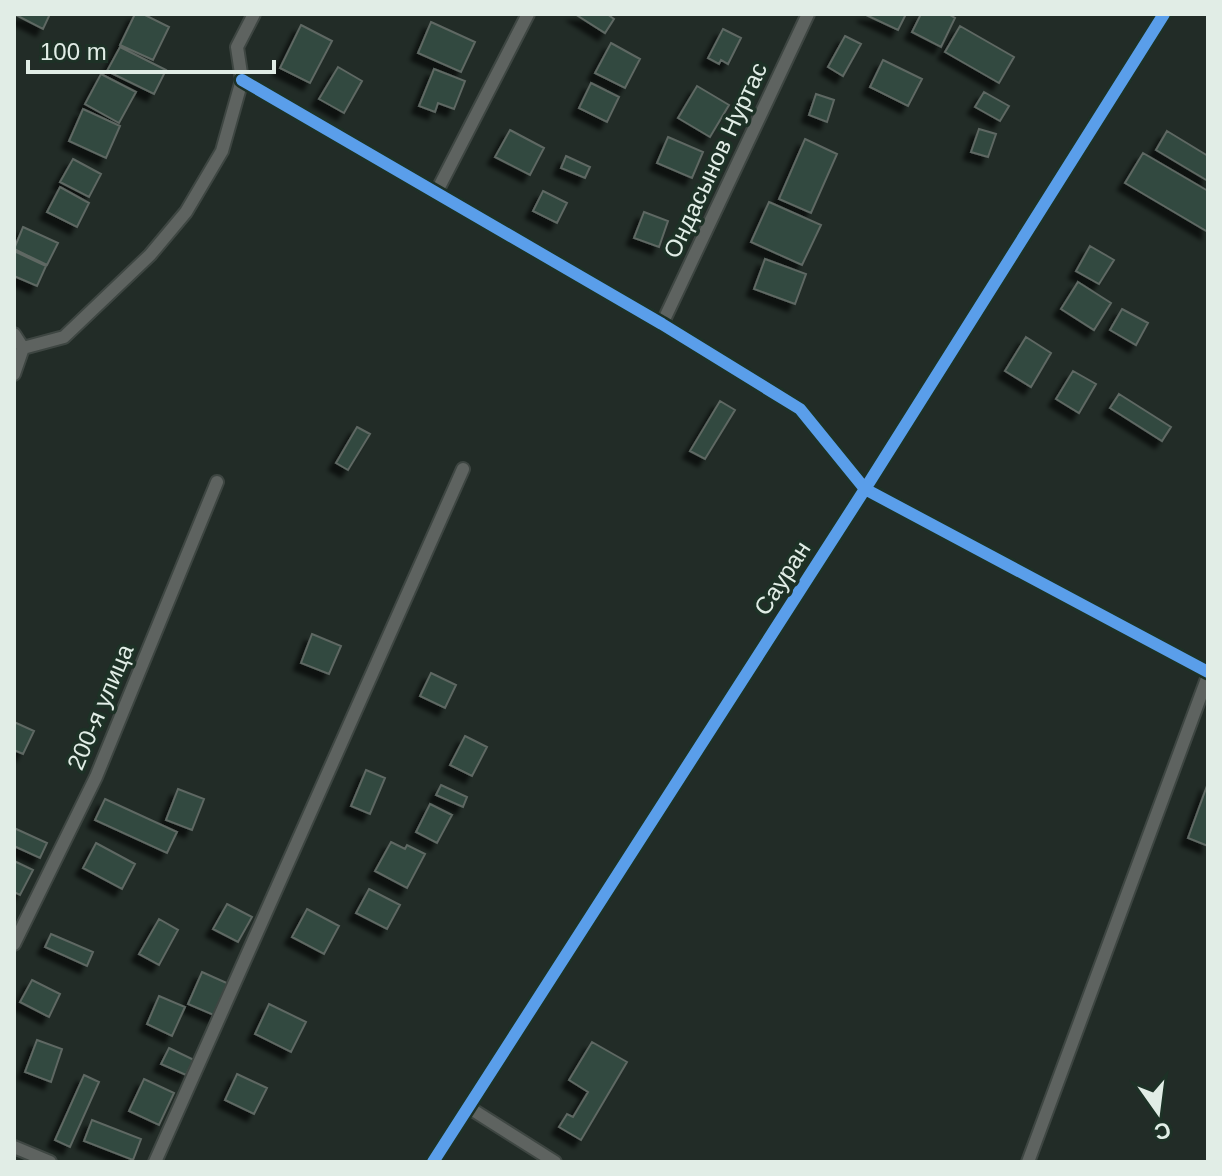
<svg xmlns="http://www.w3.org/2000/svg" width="1222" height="1176" viewBox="0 0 1222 1176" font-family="Helvetica,sans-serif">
	<defs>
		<filter id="shadow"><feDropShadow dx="-7" dy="7" stdDeviation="2" flood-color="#0009"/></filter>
	</defs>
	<rect width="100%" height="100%" fill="#222c27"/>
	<path fill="#32493f" stroke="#5e6863" stroke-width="2" filter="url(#shadow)" d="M14,14H50L43,29Z
		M135,14H143L169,27L153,60L120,45Z
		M575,14H607L614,19L605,33Z
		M864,14H906L898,30Z
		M921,14H948L955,18L941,47L912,32Z
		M431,22L475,42L461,72L418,53Z
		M301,25L332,41L310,83L280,68Z
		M960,26L1014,57L999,83L945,52Z
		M723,29L741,38L728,64L721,60L719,64L708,58Z
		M845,36L861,44L843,76L828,67Z
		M611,43L640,59L625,88L595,73Z
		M120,47L166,70L154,94L107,71Z
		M883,60L922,79L908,106L870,87Z
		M338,67L362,81L344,113L319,99Z
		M434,69L465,81L454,109L438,103L435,112L419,106Z
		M101,74L136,92L119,123L85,104Z
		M591,83L619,97L607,122L579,108Z
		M697,86L729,105L710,137L678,118Z
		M984,92L1009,106L1000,121L975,107Z
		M816,94L834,100L827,122L809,115Z
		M83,109L120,126L106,158L69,141Z
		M979,129L996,134L988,157L971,152Z
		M510,130L544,148L530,175L495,157Z
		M1167,131L1208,156V181L1156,150Z
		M668,137L703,152L692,178L657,163Z
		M805,139L837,154L811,213L779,199Z
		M1143,153L1208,191V232L1125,183Z
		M566,156L590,167L585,178L561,168Z
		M73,159L101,174L89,197L60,182Z
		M60,187L89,203L77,227L47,212Z
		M543,191L567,203L557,223L533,211Z
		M769,202L821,225L802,265L751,242Z
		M644,212L668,221L659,247L634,238Z
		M23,227L58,243L47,265L14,249Z
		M1090,246L1114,260L1099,284L1076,271Z
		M14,251L46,266L37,286L14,276Z
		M765,259L806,274L795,304L754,289Z
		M1078,282L1111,303L1094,330L1061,309Z
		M1122,309L1148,323L1136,345L1110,330Z
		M1026,337L1051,353L1031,387L1005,371Z
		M1073,371L1096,384L1079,413L1056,399Z
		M1119,394L1171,427L1162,441L1110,408Z
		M720,401L735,410L705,459L690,451Z
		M357,427L370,434L348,470L336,463Z
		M312,634L341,646L329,674L301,663Z
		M431,673L456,685L445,708L420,696Z
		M14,722L34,731L23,754L14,750Z
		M465,736L487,747L472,776L450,765Z
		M366,770L385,778L370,814L351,806Z
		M1208,783V846L1188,838Z
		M441,785L467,797L463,807L436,795Z
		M178,789L204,799L192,830L166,820Z
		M105,799L177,832L167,853L95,820Z
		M430,804L452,815L437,843L416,832Z
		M14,828L47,843L40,858L14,846Z
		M391,842L405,849L407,845L425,854L407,888L375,871Z
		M96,843L135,864L122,889L83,868Z
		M14,861L33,870L20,895L14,892Z
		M369,889L400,905L387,929L356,913Z
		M227,904L252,917L238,942L213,929Z
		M307,909L339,926L324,954L292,937Z
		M159,919L178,930L159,965L139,954Z
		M51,934L93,952L87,966L45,947Z
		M202,972L229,984L216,1016L188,1004Z
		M32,980L60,994L49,1017L20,1002Z
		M159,996L185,1007L172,1036L147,1024Z
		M269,1004L306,1022L291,1052L255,1034Z
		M37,1040L62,1049L51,1082L25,1072Z
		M592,1042L627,1062L581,1140L559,1127L567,1114L573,1117L588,1092L569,1080Z
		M169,1048L194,1060L186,1075L161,1064Z
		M237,1074L267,1088L254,1114L225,1100Z
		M84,1075L99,1082L70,1147L55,1140Z
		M144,1079L174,1093L159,1125L129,1111Z
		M92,1120L141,1139L133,1160L84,1141Z"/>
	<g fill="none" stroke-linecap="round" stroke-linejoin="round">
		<g stroke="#3e4642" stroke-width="16">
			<path id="minor" d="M242,80L662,324L800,409L865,489L1208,672
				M436,193L528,14
				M662,324L808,14
				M14,334L23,348
				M14,374L23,348L64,337L150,255L186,212L222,151L242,80L237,47L254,14
				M14,944L96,777L217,482
				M468,1107L555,1162
				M14,1147L50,1162
				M155,1162L463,469
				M433,1162L865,489L1164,14
				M1028,1162L1208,676"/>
		</g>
		<use href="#minor" stroke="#5e6360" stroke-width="12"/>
		<g stroke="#1d3126" stroke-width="17">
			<path id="cycleway" d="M242,80L662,324L800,409L865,489L1208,672
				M433,1162L865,489L1164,14"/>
		</g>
		<use href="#cycleway" stroke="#5a9eea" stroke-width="12"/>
	</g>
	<g text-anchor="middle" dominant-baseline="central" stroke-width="7" stroke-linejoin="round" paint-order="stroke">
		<g font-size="24" fill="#e1ede6" stroke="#1d3126">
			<text transform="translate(715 160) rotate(-65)">Ондасынов Нуртас</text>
			<text transform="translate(782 578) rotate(-57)">Сауран</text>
			<text transform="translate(100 707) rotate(-67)">200-я улица</text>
		</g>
	</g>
	<rect width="1222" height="1176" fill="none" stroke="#e1ede6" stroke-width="32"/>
	<g transform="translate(1158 1112) rotate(166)" stroke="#1d3126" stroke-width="6" paint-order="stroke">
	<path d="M0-6L14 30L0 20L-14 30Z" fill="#e1ede6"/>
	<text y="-12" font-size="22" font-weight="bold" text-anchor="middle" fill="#e1ede6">С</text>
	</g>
	<path d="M28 60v12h246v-12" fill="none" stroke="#e1ede6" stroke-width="4"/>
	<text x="40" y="60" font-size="24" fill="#e1ede6" stroke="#1d3126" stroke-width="6" paint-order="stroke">100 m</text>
</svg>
